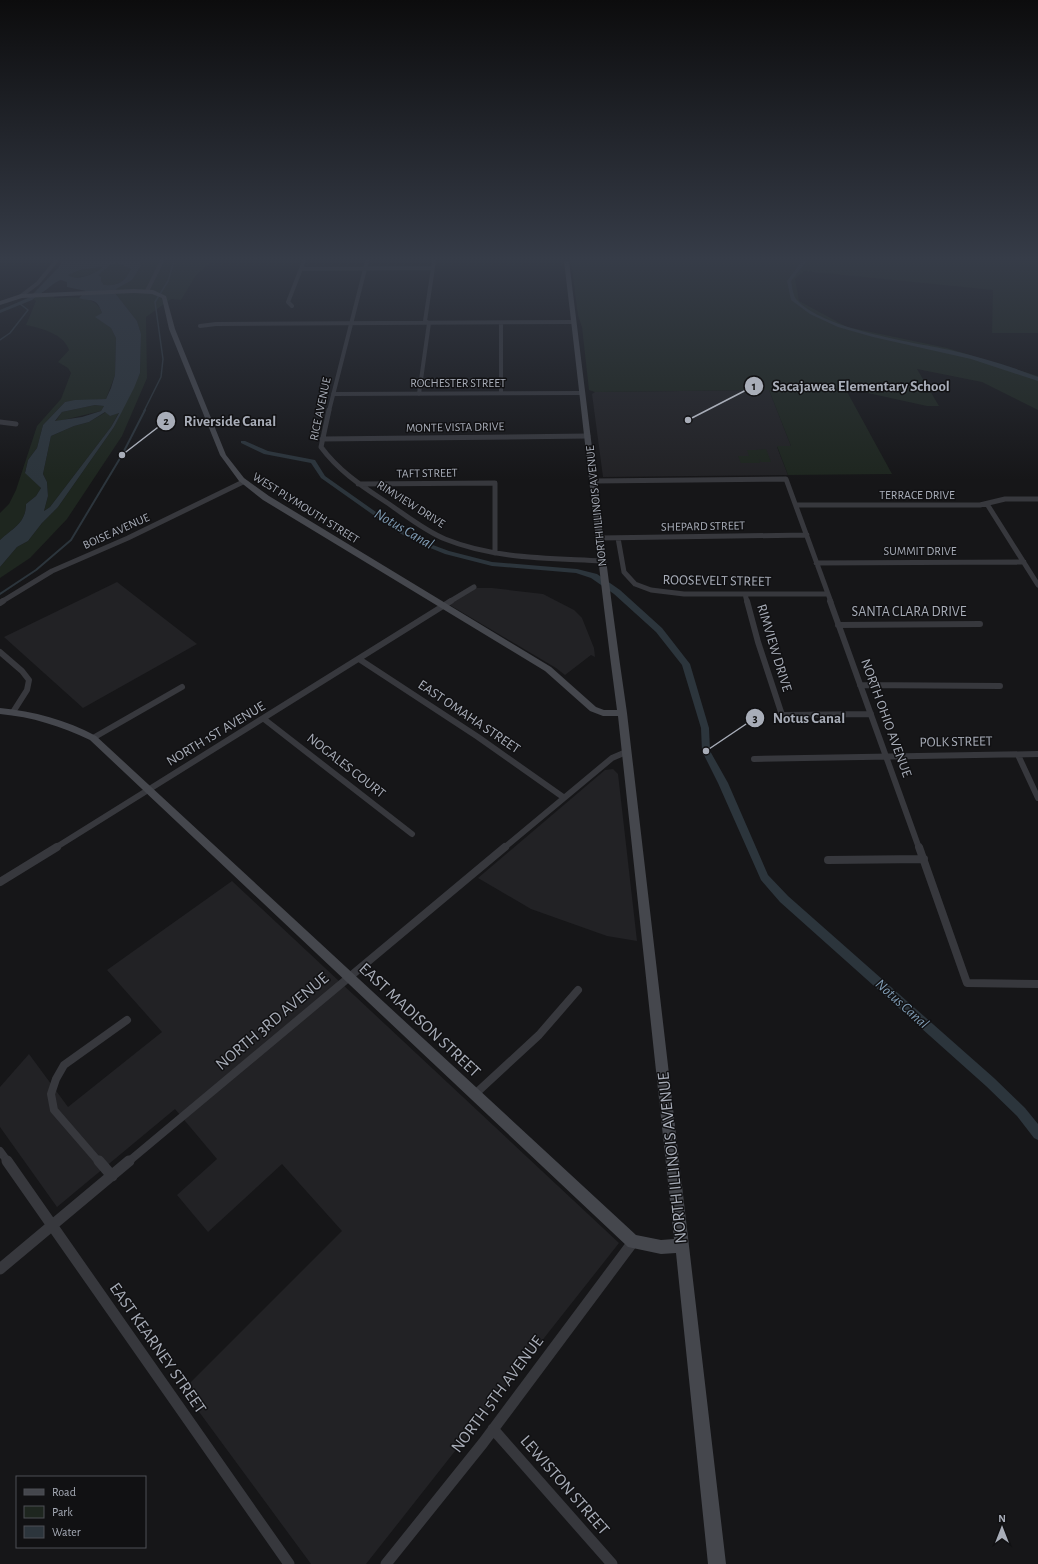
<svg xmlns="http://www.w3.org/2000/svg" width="1038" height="1564" viewBox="0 0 1038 1564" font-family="'Alegreya Sans',sans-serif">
	<rect width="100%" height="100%" fill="#161618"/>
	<path fill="#222225" d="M769,390L791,446L777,447L788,475L603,477L592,394L595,392Z
		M117,582L197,644L83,708L4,637Z
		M473,588H492L543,594L574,610L582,618L594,648L595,657L591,655L565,675L556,668L448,604Z
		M613,769L618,774L637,941L607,936L531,909L478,878L605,770Z
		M232,881L619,1243L366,1564H311L183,1390L342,1231L282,1164L208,1232L177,1195L217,1159L175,1109L57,1207L0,1127V1087L29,1054L68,1107L162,1032L107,970Z"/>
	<path fill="#1e261f" d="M140,261H213L196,275L181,300L171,299L146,317L147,378L122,436L67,519L30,558L0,578V567L17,547L28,541L42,523L58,507L114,427L140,373L141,335L137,321L115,293L116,289L137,273L141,266Z
		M571,261H1038V333H992L993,290L804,271L795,279L799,301L847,327L947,348L1038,376V410L982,382L917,369L939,406H927L845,388L892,474L788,475L777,446H791L769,390L595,392L589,390L582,327L578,315Z
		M118,263L131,269C125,282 118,286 104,285L97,275L110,265Z
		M102,267V268C92,275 81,278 69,277L68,275L80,270Z
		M55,295L54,298C71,298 95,293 102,313L96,317L111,328L116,338L115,375L106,399L65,402L43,425L37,448L28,460L25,472L41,488L36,496L26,504C26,523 13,528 0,540V513L9,504L16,490L37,426L61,399L71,373L68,368L58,362L69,350C64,334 41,328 26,325L36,301L33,299L39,296Z
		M95,405L104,406L101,411L55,422L62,412Z
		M106,412L110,416L119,412L111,427L50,507L44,511L48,496L47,482L43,474L51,436L74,426L89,422Z
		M766,449L771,462H761L759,458L760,463H741L738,456H749L747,450H755L758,456L755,450Z"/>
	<path fill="#2c353c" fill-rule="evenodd" d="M62,261H140L141,266L132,280L116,289L115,293L137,321L141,334L140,373L134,388L114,427L58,507L42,523L28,541L17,547L0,567V540C13,528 26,523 26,504L36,496L41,488L25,473L28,460L37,448L43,425L65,402L75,400L106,399L111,388L115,375L116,338L111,328L95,317L102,313C97,297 91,302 79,298L86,291L67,287V282L61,280C49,284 47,294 32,295L59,267ZM118,263L131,269C125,282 118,286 104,285L101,281V277L98,275L110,265ZM102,267V268C94,274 77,282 68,275L80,270ZM95,405L104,406L101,411L82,417L55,421L62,412ZM105,412L110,416L119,413L111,427L50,507L44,511L48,496L47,482L43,474L51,436L74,426L89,422Z"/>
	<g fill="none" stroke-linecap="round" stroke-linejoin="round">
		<path stroke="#2c353c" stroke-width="1.5" d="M0,340L10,333L28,310L19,303
			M144,411L161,377L163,359L155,302L168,281L174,261"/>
		<path stroke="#2c353c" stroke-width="2" d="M0,594L36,570L71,540L122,455L145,410"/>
		<path fill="#2c353c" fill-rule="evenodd" d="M802,261H807L791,281C792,286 793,295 796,299C821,329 912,342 950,350C980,357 1010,366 1038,377V381L971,359L873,337L838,327L810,314L791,300L787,281Z
			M41,289L45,290L32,300L0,313V310L28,298Z
			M241,441H245L268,451L315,460L325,476L400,529L422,541L449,551L492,562L577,569L597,574L620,590L662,628L690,664L709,728L710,751L728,783L768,875L788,896L994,1078L1025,1108L1038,1124V1140L1034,1138L1017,1116L986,1086L780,902L761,880L718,783L702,751L701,728L682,665L656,632L614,594L591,578L576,573L492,566L445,554L418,543L396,531L321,478L311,463L264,454L241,443Z"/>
		<path stroke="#37383d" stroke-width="4" d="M301,269L433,268
			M147,291L162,261
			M21,296L38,283L56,261
			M292,306L288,302L304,261
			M501,323V393
			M200,326L216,324L574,322
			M333,394L582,393
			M419,394L429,323L425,321L434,261
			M329,411L367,261"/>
		<path stroke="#37383d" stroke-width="5" d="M329,410L321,447C338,470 360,485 383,500C403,513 423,530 445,539C494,559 550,558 602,561
			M0,422L16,424
			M322,439L588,436
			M594,481L786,479L831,602
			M358,484L495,483V553
			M987,504L1038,585
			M796,505H980L1005,499H1038
			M600,538L807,535
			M618,538L624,572L635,584L651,590L684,594H826
			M816,563L1024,562
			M745,594L747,602
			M1,602L52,571L128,538L243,482
			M449,602L474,587"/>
		<path stroke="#37383d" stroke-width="6" d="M747,601L758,642L782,715L871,714
			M830,601L919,848
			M0,603L3,601
			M838,625L980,624
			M0,652L22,671L29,680L27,690L13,712
			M359,659L478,737L563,797
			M860,685L1000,686
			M264,719L412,834
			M93,738L182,687
			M1018,755L1038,798
			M754,759L1038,754
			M55,848L451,601
			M504,848L612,758L626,752"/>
		<path stroke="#37383d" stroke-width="8" d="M919,847L967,983L1038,984
			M828,860L924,859
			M0,882L57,847
			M474,1095L539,1035L578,990
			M0,1151L8,1162
			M99,1162L54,1110L51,1094L56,1079L64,1065L127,1020
			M128,1162L505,847"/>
		<path stroke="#37383d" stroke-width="11" d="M7,1161L289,1564
			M99,1161L112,1176
			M0,1269L129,1161
			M493,1429L612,1564
			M386,1564L483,1443L633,1242"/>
		<path fill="#45474d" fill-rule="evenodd" d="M564,261H569C588,412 605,563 627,713L726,1564H708L676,1253L661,1254L628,1247L90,740C61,726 32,717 0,714V708C34,711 66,720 96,736L636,1235L661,1240L674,1239L618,716H603L590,711L545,671L263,500L239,481L220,455L169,329L162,298L152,294L134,293L22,298L0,305V301L21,294L134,289L153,290L166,296L175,329L226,455L244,478L269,496L551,667L596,707L604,710H617C597,560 582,411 564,261Z"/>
	</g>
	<linearGradient id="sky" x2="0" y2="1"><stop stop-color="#0c0c0d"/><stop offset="0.54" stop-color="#363c48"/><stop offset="1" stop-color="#363c48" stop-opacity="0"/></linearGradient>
	<rect width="1038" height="480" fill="url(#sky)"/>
	<g text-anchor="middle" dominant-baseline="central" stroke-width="3" stroke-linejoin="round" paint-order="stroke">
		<g font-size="12" fill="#a8adb8" stroke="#111113">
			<text x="458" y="383">ROCHESTER STREET</text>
			<text transform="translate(320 409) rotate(-78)">RICE AVENUE</text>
			<text transform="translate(455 427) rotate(-1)">MONTE VISTA DRIVE</text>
			<text transform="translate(427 473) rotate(-1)">TAFT STREET</text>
			<text x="917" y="495">TERRACE DRIVE</text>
			<text transform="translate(411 504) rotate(32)">RIMVIEW DRIVE</text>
			<text transform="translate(596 506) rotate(-96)">NORTH ILLINOIS AVENUE</text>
			<text transform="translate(306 508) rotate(32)">WEST PLYMOUTH STREET</text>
			<text transform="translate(703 526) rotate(-1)">SHEPARD STREET</text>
			<text transform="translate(116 531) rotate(-24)">BOISE AVENUE</text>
			<text x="920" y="551">SUMMIT DRIVE</text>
		</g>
		<g font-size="14" fill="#a8adb8" stroke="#111113">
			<text transform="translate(717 581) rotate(1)">ROOSEVELT STREET</text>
			<text x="909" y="612">SANTA CLARA DRIVE</text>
			<text transform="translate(774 648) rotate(73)">RIMVIEW DRIVE</text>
			<text transform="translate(469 717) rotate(34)">EAST OMAHA STREET</text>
			<text transform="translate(886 718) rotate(70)">NORTH OHIO AVENUE</text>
			<text transform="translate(216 734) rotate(-31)">NORTH 1ST AVENUE</text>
			<text transform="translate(956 742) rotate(-1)">POLK STREET</text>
			<text transform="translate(346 766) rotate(38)">NOGALES COURT</text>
		</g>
		<g font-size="15" font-style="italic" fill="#7f9bb3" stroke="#111113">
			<text transform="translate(404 529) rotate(30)">Notus Canal</text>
			<text transform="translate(902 1004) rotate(42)">Notus Canal</text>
		</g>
		<g font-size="17" fill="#a8adb8" stroke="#111113">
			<text transform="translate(420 1020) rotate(43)">EAST MADISON STREET</text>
			<text transform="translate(272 1021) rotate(-40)">NORTH 3RD AVENUE</text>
			<text transform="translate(672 1158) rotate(-96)">NORTH ILLINOIS AVENUE</text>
			<text transform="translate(158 1348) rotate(55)">EAST KEARNEY STREET</text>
			<text transform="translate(497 1394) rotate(-53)">NORTH 5TH AVENUE</text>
			<text transform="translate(565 1485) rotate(49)">LEWISTON STREET</text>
		</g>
	</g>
	<path fill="none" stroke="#a8adb8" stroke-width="1.5" d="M688 420L754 386M122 455L166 421M706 751L755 718"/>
	<g fill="#a8adb8" stroke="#111113" stroke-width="1.5">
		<circle cx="688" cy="420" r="4"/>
		<circle cx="122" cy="455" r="4"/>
		<circle cx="706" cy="751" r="4"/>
		<circle cx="754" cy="386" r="10"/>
		<circle cx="166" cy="421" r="10"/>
		<circle cx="755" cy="718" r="10"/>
	</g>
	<g font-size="12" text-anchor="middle" font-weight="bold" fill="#111">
		<text x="754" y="390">1</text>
		<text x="166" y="425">2</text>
		<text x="755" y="722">3</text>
	</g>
	<g font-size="15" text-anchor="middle" font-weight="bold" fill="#a8adb8" stroke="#111113" stroke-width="3" stroke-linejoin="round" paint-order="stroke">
		<text x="861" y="391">Sacajawea Elementary School</text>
		<text x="230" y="426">Riverside Canal</text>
		<text x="809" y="723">Notus Canal</text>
	</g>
	<rect x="16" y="1476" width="130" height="72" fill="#111113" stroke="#4d4f55"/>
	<rect x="24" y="1489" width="20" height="6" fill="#45474d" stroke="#4d4f55"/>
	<text x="52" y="1496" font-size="12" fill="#a8adb8">Road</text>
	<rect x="24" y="1506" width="20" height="12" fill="#1e261f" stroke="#4d4f55"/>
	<text x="52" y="1516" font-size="12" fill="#a8adb8">Park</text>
	<rect x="24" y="1526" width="20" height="12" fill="#2c353c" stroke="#4d4f55"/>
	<text x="52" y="1536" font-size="12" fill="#a8adb8">Water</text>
	<g transform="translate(1002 1528)" stroke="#111113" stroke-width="3" paint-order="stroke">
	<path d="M0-3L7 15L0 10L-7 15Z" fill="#a8adb8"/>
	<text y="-6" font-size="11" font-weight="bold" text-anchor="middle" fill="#a8adb8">N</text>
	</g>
</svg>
